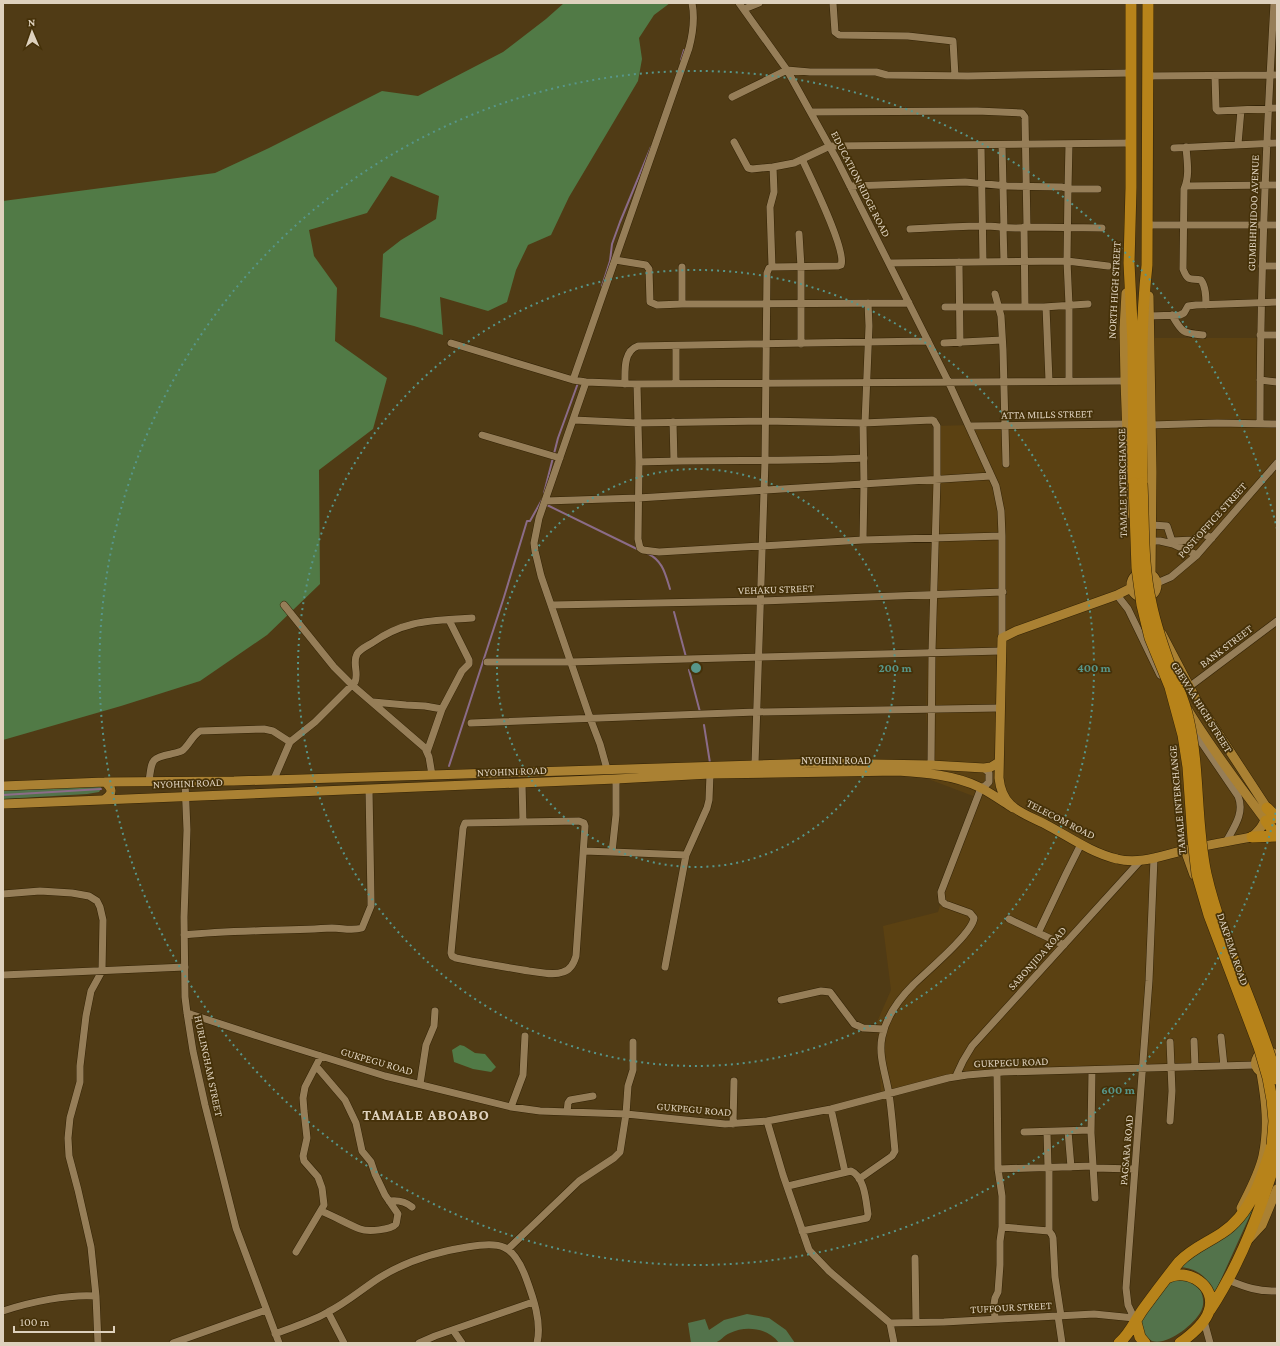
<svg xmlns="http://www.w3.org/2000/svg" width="1280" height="1346" viewBox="0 0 1280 1346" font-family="'Crimson Pro',serif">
	<rect width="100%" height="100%" fill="#503b15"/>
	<path fill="#5b4112" d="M1120,338H1264L1261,425L1277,426V1063L1207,1070L1138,1072L965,1071L881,1092L877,1022L891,990L883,926L938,912L973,796L931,780L926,714L934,426L1121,421Z"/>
	<path fill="#53734b" d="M97,786L101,787V789L99,792L87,794L3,799V789Z
		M1256,1202L1218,1286L1213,1295C1209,1277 1197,1268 1179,1267Z
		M1172,1278C1177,1279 1186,1278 1191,1281C1202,1287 1207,1302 1200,1313C1193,1325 1167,1346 1152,1341C1149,1339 1145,1336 1143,1333C1142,1329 1142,1324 1141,1321Z
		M747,1314L769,1318L786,1330L795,1343H779C768,1328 746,1325 730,1333C724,1335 720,1342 714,1343C707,1344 699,1343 691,1343L688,1323L705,1319L709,1330L724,1320Z"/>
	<path fill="#517a46" d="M564,3H670L654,15L639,38L642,59L638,81L569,197L551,235L528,245L516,270L507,302L488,311L440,297L443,335L414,326L380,317L383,254L401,240L436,219L439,196L391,176L367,213L309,230L314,256L337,288L335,341L387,378L373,429L319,470L320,584L267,635L200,681L121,706L3,740V201L215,173L269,148L382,91L418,96L503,52L546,19Z
		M460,1045L464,1046L475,1053L485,1054L496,1067L491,1072L473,1069L454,1062L452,1050Z"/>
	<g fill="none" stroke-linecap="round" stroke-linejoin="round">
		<path stroke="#8b6c88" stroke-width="2" d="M681,60L684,50
			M602,286L610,261L612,244L620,222L651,147
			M544,493L558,438L578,383
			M547,505L637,549
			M647,553C663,561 665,573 670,589
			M674,612L686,657
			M689,670L700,712
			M704,725L710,763
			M449,766L504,597L527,521H530L543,498
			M3,795L101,789"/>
		<g stroke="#332306" stroke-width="8">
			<path id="minor" d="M739,3L787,70L837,160L949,383L996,486L1001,511L1002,536V638
				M833,3L835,32L839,35L908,36L953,41L955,76
				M744,9L759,3
				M1147,76L1277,75
				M1215,76L1216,109L1218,111L1277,108
				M732,97L787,70L810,72H876L887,75L968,76L1131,73
				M811,112L977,111L1022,113L1025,117L1027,227
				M734,142L748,168L752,169L773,167
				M1238,144L1241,110
				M981,145L983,261
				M1002,145L1004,228
				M1186,147C1187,161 1190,176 1184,189L1183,269C1188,282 1190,278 1201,280C1206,287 1206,297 1206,305
				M1174,148L1277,143
				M850,186L965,182L1007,186L1062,187L1068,189L1069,144
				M1186,186L1277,185
				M1098,189H1068L1067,261L1108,266
				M1147,225H1277
				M1003,227L1004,261
				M1024,227L1025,307
				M910,229C934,228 959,226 984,226C999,226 1012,230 1027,227L1102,228
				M799,234L801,267V344
				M615,260L646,265L649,269L650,302L657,305L682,304V267
				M959,262L960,343
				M889,263L1067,261L1069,305V381
				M1262,266H1277
				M772,267L838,266L841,265C847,251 810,176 802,159
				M995,294L1001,316L1003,350L1006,464
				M682,304L909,303
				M945,307H1044L1088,304
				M1046,307L1049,381
				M1172,315C1182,333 1183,333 1203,335
				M1149,316L1180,315L1184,313L1188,306L1196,305L1277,302
				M1260,335H1277
				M451,343L573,380L586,382L637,384L1125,381
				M944,343L1002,340
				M676,346V383
				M573,380L689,48C693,33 695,18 692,3
				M1260,380L1277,382
				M586,382L539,518L534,543L535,551L541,576L590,718L600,744L607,769
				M625,384C625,371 623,351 638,346L928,341
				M637,384L639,462L638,539L640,548L643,550L659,552L863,540L1002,536
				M574,420L638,423L765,421L863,423L932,420L934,421L937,426V480L932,652L931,765
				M673,422L674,461
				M865,423L869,326L868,303
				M1260,424C1260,284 1266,143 1274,3
				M1151,425L1217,423L1277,424
				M969,426L1126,424
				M482,435L560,458
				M639,462C714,459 789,462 864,458
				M545,501L638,498L991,476
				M1152,525L1167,526L1173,544L1197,555
				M863,540L864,484L863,423
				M1152,541H1160L1173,544
				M1172,541L1193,540L1203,534L1212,538
				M1157,583L1171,577L1197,555L1277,463
				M1117,595L1128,609L1160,675
				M284,605L334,667L352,685L425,748L429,757L432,775
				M551,605L760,601L1003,592
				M487,662H570L1002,651
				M1189,687L1277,621
				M373,702L406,705L425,706L442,709
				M471,723L756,712L1000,708
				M1193,730L1238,796C1245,813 1234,827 1226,842
				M427,752L442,709L462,671L469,664V660L449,620
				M755,764L765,461L767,273L769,268L772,267L770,207L774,192L773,167L794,163L830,146L1131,143
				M274,779L290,742L315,722L355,682C359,673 352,663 357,654C360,649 367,646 372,643C406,619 433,621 472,618
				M616,779V815L612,852L686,855L707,808L709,800L710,774
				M149,781C152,761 150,758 171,754C175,753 181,752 183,750C190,744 192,736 200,731L264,729L273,731L290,742
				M185,782L187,830L184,917L185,997L187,1013L193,1051L205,1105L236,1228L279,1343
				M522,783L523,822
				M579,821L584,823L585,826L576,956C574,963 571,970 563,972C553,976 540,972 529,971C505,967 480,963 456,958L452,956L451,953L463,828L465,823Z
				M584,851L612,852
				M3,894L40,891L72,893L89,896L97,901L100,907L103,920L102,971L91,991L86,1016L80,1066V1082L70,1118L68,1138L69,1156L78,1190L91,1247L96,1296
				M1009,919L1064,945
				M1038,933L1066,874L1081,844
				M184,935C234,930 283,931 332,928C342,928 352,931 362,928L371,906V900L369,789
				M665,967L686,855
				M3,975L185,967
				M781,1000L821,991L830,992L854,1024L863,1028L884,1029
				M187,1013L273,1041L385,1076L511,1107L540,1111L626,1114L725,1124L767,1121L831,1109L948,1078L967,1075L1003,1072L1255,1065
				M1221,1037L1224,1066
				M1194,1041L1195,1067
				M1170,1042L1172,1091L1170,1121
				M316,1066L345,1100L356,1123L362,1151L371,1162L375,1174L385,1195L398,1214C397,1217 397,1221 396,1224C391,1230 368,1232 360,1229C347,1224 334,1216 321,1211
				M1092,1070L1091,1133L1095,1198
				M997,1072L998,1169L1002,1196V1227L1049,1231L1052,1235L1053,1238L1055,1277L1061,1316
				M956,1076L963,1061L972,1046L1141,860
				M420,1084L426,1045L434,1026L435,1011
				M511,1107L523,1075L525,1036
				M831,1109L845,1172
				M567,1112L568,1103L570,1100L593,1096
				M767,1121L783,1175L809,1250L829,1271L890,1323L894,1343
				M733,1124L734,1081
				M1068,1131L1071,1167
				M1024,1132L1091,1130
				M1047,1132L1048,1167
				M1093,1168L1135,1169
				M998,1169L1093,1166
				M859,1179L892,1156L895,1151C893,1132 892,1113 889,1094C886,1075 878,1056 882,1037C886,1017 899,999 913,985C926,972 972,934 974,918L970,913L945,904L942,901L941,892L981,788L985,786L989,782V773L984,768
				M788,1186L851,1171C865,1177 866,1202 868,1214L867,1218L802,1231
				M389,1201C397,1200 405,1201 412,1207
				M1049,1231V1167
				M508,1249L579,1181L614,1158L620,1152L626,1114L628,1086L633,1070V1042
				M296,1252L324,1205L322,1188L318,1177L304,1161L303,1156L307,1138L304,1111L303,1098L305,1087L321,1056
				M915,1258L916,1322
				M1228,1280C1245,1287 1259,1292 1277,1291
				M3,1311C30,1302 68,1294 96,1296L98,1343
				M328,1312L344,1343
				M1058,1316L1062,1343
				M995,1319L994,1304L995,1298L998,1292L1000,1265V1241L1002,1227
				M1204,1321L1210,1343
				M1136,1322L1128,1305L1126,1288L1149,981L1154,858
				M890,1323L944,1322L1094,1314L1134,1318
				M453,1330L462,1343
				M275,1334C292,1327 313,1321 328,1312C346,1303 362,1289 379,1278C406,1261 435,1252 467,1247C501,1242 513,1243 526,1278C533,1297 542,1322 537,1343
				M173,1343L266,1310
				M419,1343L435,1336L533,1302"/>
		</g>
		<g stroke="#332306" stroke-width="10">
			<path id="major" d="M1126,293L1124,329L1125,381L1130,514
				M1149,296L1152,472L1151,574
				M1131 585a13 13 0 1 1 26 0a13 13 0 1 1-26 0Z
				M1131,588L1117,595L1016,631L1002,638L999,778C1002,808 1021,812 1045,824C1068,836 1091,853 1117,859C1140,865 1163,855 1186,850C1207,845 1230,841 1252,837C1263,827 1265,823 1267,808L1197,701L1162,634
				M1188,710C1211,748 1239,785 1266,821
				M3,786L105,782L234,781L432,775L820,763L931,765L984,768L991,767L999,762
				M105,799C114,793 112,788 105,782
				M3,804L616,779L710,774L898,771C926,773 954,775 979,787C991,793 1002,801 1013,808
				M1185,850L1194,875
				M1267,1074C1243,1070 1262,1038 1277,1057
				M1241,1208C1249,1192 1259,1174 1263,1156C1269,1128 1266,1101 1261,1073
				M1249,1239L1262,1225L1277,1189"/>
		</g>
		<g stroke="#332306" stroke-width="12">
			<path id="highway" d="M1131,3V188L1129,263L1133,344L1134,483
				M1142,483C1142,410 1139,338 1147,265L1148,3
				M1267,808L1277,818
				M1266,821L1277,836
				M1252,837L1277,836
				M1167,1278C1187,1267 1218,1286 1209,1311C1205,1324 1191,1335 1180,1343
				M1210,1310C1241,1263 1261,1210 1277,1155
				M1136,1322L1140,1337L1145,1343
				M1119,1343C1131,1333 1135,1320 1144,1308C1155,1293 1167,1277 1179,1262C1191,1249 1207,1243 1222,1233C1252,1213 1262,1177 1272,1145"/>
		</g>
		<use href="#minor" stroke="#967e58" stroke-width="7"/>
		<use href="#major" stroke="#aa8133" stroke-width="9"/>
		<use href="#highway" stroke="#b7831a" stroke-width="11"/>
		<g stroke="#332306" stroke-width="12" stroke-linecap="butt">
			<path id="highway-bridge" d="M1134,483L1137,568L1142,605L1150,638L1170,687L1183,735L1188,767L1193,839L1197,874L1209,915L1259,1047L1268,1078L1272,1100L1274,1121L1272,1145
				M1142,483C1144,521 1142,565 1151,603C1156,627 1164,650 1173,674C1178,688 1185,703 1188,718C1200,770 1195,823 1206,874C1222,944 1258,1010 1277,1079"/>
		</g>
		<use href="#highway-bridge" stroke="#b7831a" stroke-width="11"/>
	</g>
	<g fill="none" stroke="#57968a" stroke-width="2" stroke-dasharray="2 4">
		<circle cx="696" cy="668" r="199"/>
		<circle cx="696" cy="668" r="398"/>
		<path d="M1277 807A597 597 0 1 1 1277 529"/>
	</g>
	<g text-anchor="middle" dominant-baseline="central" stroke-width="3.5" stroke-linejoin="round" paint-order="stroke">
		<g font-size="11" fill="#ded1bd" stroke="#453109">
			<text transform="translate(861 184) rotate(63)">EDUCATION RIDGE ROAD</text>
			<text transform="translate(1253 213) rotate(-88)">GUMBIHINIDOO AVENUE</text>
			<text transform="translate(1114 290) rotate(-87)">NORTH HIGH STREET</text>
			<text transform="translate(1047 414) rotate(-1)">ATTA MILLS STREET</text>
			<text transform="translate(1122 483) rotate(-91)">TAMALE INTERCHANGE</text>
			<text transform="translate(1212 520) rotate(-48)">POST OFFICE STREET</text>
			<text transform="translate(776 589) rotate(-2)">VEHAKU STREET</text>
			<text transform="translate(1226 646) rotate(-37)">BANK STREET</text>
			<text transform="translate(1202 707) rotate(58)">GBEWAA HIGH STREET</text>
			<text x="836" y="760">NYOHINI ROAD</text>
			<text transform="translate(512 771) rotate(-2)">NYOHINI ROAD</text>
			<text transform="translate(188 783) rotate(-2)">NYOHINI ROAD</text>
			<text transform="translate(1177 800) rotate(-95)">TAMALE INTERCHANGE</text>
			<text transform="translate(1061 819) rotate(27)">TELECOM ROAD</text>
			<text transform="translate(1233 949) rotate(71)">DAKPEMA ROAD</text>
			<text transform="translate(1037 958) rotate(-48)">SABONJIDA ROAD</text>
			<text transform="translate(377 1061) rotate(16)">GUKPEGU ROAD</text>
			<text transform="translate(1011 1062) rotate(-2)">GUKPEGU ROAD</text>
			<text transform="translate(209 1066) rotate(78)">HURLINGHAM STREET</text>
			<text transform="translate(694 1109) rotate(5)">GUKPEGU ROAD</text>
			<text transform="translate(1126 1150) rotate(-85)">PAGSARA ROAD</text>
			<text transform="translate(1011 1307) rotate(-3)">TUFFOUR STREET</text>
		</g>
		<g font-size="15" font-weight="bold" letter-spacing="1" fill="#ded1bd" stroke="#453109">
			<text x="426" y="1115">TAMALE ABOABO</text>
		</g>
	</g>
	<circle cx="696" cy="668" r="6" fill="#57968a" stroke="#453109" stroke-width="2"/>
	<g font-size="12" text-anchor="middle" font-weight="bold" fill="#57968a" stroke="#453109" stroke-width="3.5" stroke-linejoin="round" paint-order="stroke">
		<text x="895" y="672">200 m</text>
		<text x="1094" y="672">400 m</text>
		<text x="1118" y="1094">600 m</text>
	</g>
	<rect width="1280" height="1346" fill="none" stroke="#ded1bd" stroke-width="8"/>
	<g transform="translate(32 32) rotate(358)" stroke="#453109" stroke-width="3" paint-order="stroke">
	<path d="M0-3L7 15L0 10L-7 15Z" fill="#ded1bd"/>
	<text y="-6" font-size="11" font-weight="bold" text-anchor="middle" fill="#ded1bd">N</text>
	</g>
	<path d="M14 1326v6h100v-6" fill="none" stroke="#ded1bd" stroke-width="2"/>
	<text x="20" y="1326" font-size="12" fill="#ded1bd" stroke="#453109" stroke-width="3" paint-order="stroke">100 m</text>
</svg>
